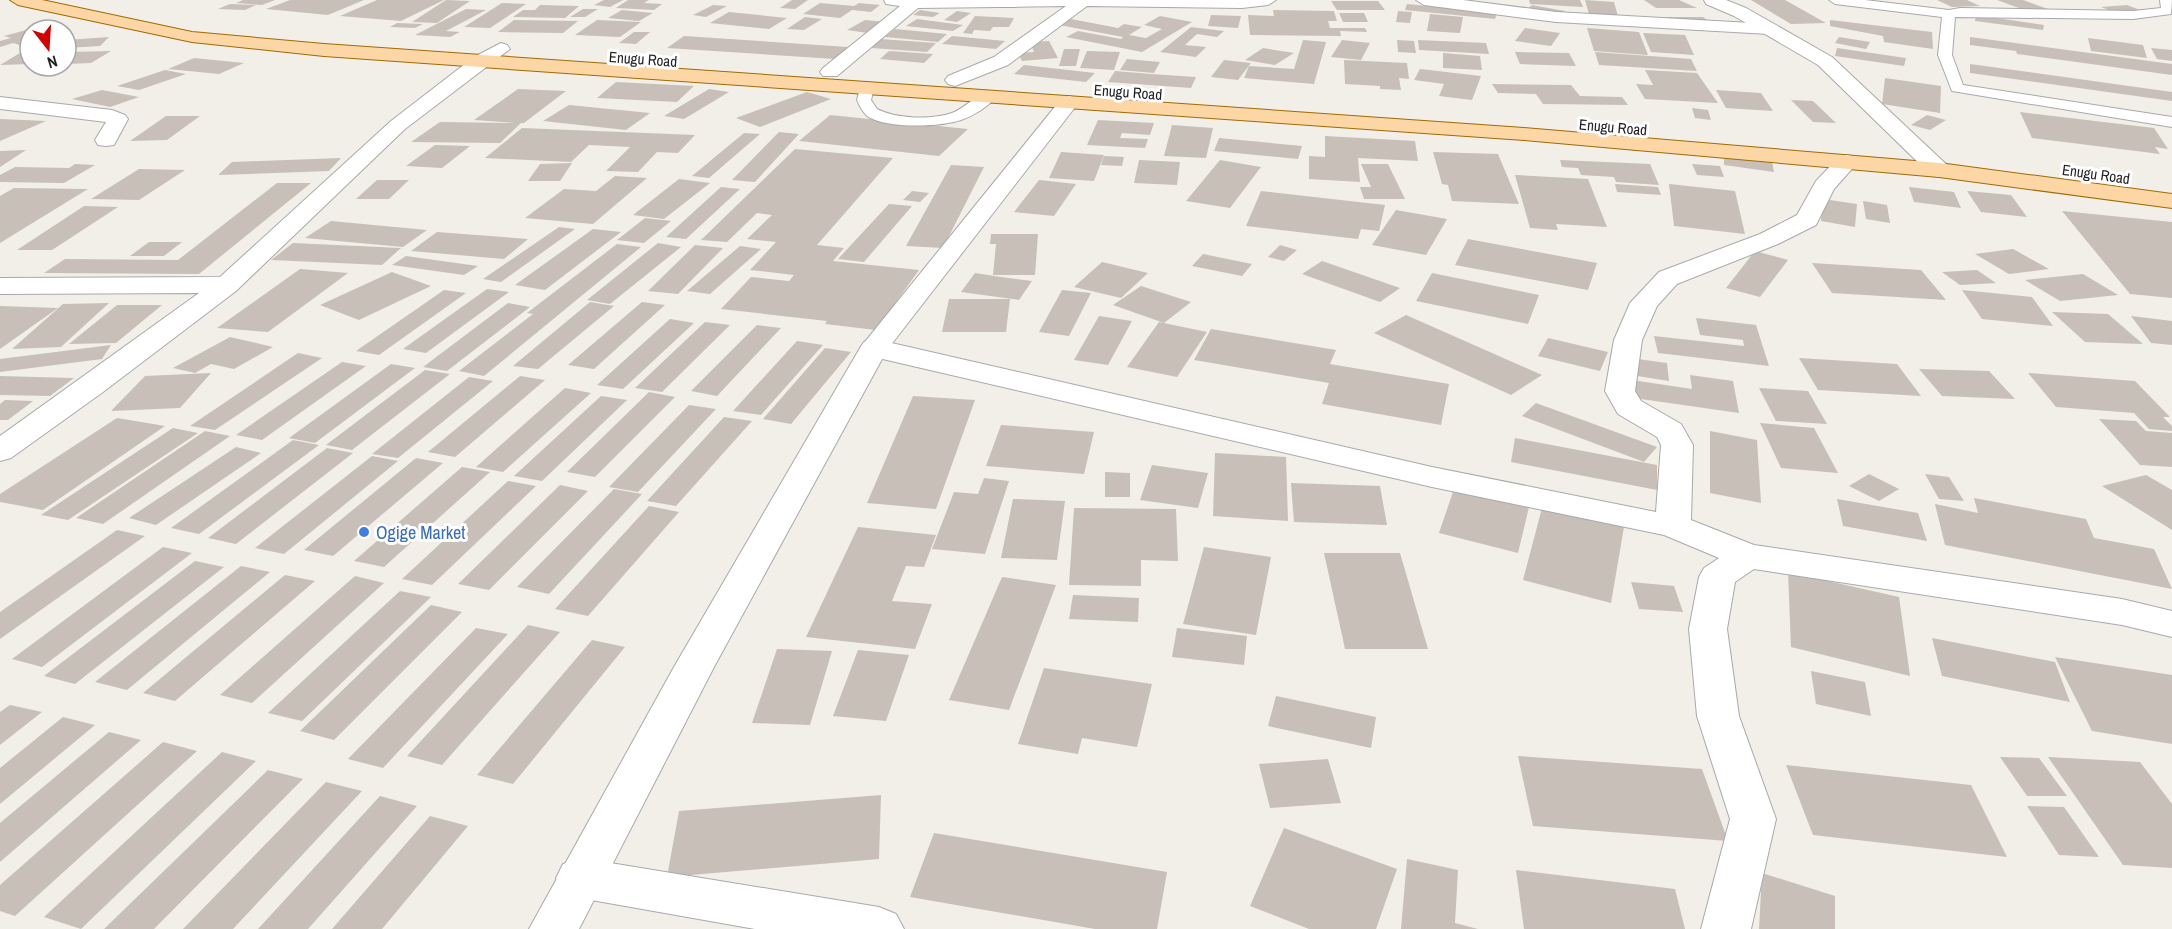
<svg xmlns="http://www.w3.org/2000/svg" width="2172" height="929" viewBox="0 0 2172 929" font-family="'Archivo Narrow',sans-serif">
	<rect width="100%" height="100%" fill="#f2efe9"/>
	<path fill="#c7bfb8" d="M243,0H275L262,5L236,3Z
		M290,0H364L328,15L266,9Z
		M377,0H444L401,21L340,16Z
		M446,0L470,1L437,23L412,22Z
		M604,0H623L610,7L594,5Z
		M628,0H649L644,3L662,4L654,10L616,8Z
		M792,0H808L795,9L780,8Z
		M1529,0H1580L1583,7L1530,4Z
		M1585,0L1614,2L1618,16L1589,14Z
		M1644,0H1679L1697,8H1656Z
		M1751,0H1785L1826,23L1791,24Z
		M1937,0H1967L1980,6L1952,7Z
		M1997,0H2023L2048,9L2027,11Z
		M1331,1H1378L1385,10H1337Z
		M502,3L526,4L490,28L464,27Z
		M820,3L854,6L859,3L880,5L871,12L852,10L840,18L803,14Z
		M230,4L256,5L245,10L218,9Z
		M1407,4L1497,13L1495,19L1405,10Z
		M540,5L579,6L565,18L513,17L523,10H535Z
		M713,5L727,6L706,17L693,15Z
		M1532,5L1565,11L1560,15L1527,9Z
		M2127,5L2140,10L2114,12L2101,7Z
		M466,9L486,10L446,31L460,32L450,37L415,35Z
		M583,9H598L585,17H570Z
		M622,10L653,13L639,21L608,18Z
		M920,10L940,13L933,17L913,15Z
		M1273,10L1334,11L1337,21H1328L1330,28H1365L1367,32L1340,31L1341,36L1250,35L1248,15L1274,16Z
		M957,11L971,13L957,22L944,20Z
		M1398,11L1412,12L1410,23L1396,22Z
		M729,12L787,18L769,29L710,23Z
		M1339,13H1364L1368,22H1343Z
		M1430,14L1463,17L1460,33L1427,31Z
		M1211,15L1241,16L1238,28L1208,26Z
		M1976,15L2044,25L2043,30L1975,21Z
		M975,16L1014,18L1009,27H993L990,31L974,30L972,34L963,33Z
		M1160,16L1192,22L1142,52L1066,37L1078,31L1121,39L1123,37L1059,25L1071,19L1118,28L1124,24L1142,27L1129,35L1146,38L1162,29L1144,25Z
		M805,17L822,19L804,30L787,29Z
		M1665,17H1703L1713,24H1673Z
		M917,19L963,25L953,31L906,26Z
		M514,20L578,21L563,33L498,32Z
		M597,20L641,22L620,37L575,35Z
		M865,20L886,22L868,33L847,30Z
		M1830,20L1932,32L1933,49L1884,42L1883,36L1830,26Z
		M397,23L423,24L415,28L390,27Z
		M1191,27L1224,31L1217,37L1197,34L1185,45L1206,47L1196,57L1160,52Z
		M1525,28L1560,33L1551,46L1515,41Z
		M1587,28L1639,32L1648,55L1594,51Z
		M30,29V48L13,43L0,47V41L11,38L4,36Z
		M895,29L947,34L938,42L885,37Z
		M634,32H650L636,44L619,43Z
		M1643,33L1685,35L1694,55L1651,52Z
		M684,36L848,47L835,59L667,48Z
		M952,36L1005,41L996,49L942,44Z
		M109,37L100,46L66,48V40Z
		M1839,37L1870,42L1866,49L1835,43Z
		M1970,37L2172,64V75L2017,54L2016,51L1970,45Z
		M2088,38L2143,45L2147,58L2091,51Z
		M880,39L936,43L927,52L871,48Z
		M1303,40L1326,42L1314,84L1244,78L1249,66L1294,69Z
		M1342,40L1370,43L1361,60L1331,57Z
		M1397,40L1414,41L1416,53L1398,52Z
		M1418,40L1486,43L1489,54L1419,50Z
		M1049,41L1058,58L1022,61L1018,53L1034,52L1030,42Z
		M1263,48L1294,53L1275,65L1245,60Z
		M1837,48L1906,58L1904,66L1835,56Z
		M2151,48L2172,50V61L2157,59Z
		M1064,49H1080L1076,66H1059Z
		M111,51L91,63L66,64V52Z
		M889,51L933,54L924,63L880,59Z
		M1087,51L1120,52L1114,70L1080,68Z
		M1515,52L1569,53L1576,66L1520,64Z
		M1595,52L1691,59L1697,71L1599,65Z
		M20,53H30V64L0,65Z
		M1443,53L1480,56L1482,70L1443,68Z
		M194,58L244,63L219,74L168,69Z
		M1127,59L1160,62L1154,73L1120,70Z
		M1224,60L1251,63L1238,80L1211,77Z
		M1344,60L1407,63L1409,79L1399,78L1401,90L1380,89V86L1345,84Z
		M1970,64L2172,92V101L1970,73Z
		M1024,65L1095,73L1086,82L1014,74Z
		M1420,69L1481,76L1472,100L1439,96L1444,84L1414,80Z
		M165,70L186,74L139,90L117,86Z
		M1645,70L1697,73L1718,103L1645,99L1636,84L1653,85Z
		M1115,71L1151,74L1196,77L1191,88L1108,82Z
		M1885,78L1941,86L1940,113L1882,104Z
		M616,82L694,86L677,102L597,98Z
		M1492,84L1571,85L1580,96L1622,97L1628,105L1543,104L1536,94L1498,93Z
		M518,89L566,91L524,123H521L500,143L411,142L440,122L516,123L474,120Z
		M709,89L729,92L684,119L664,116Z
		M102,90L139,97L110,107L72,99Z
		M1716,90L1761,93L1773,111L1726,108Z
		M807,92L831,99L760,127L736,118Z
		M1791,100L1813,101L1836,123L1813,122Z
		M569,105L650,113L626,130L543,121Z
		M1692,108L1708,110L1711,120L1695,118Z
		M2020,112L2154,128L2168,149L2155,147L2160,154L2032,138Z
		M830,115L968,129L939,156L799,141Z
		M1927,115L1946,120L1930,130L1911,125Z
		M166,116H200L167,140L130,141Z
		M0,119L46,121L0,141Z
		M1098,120L1154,123L1150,135L1122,133L1120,138L1148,139L1145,148L1087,145Z
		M1172,125L1213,128L1206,158L1164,156Z
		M522,128L695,135L678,153L657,152L638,172L606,171L630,147L589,145L571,162L485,158Z
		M779,132L799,134L755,182L732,180Z
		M744,133L760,134L709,178L692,176Z
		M1325,136L1415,141L1418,161L1358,158L1360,182L1309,179V156L1325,157Z
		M1219,138L1302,146L1298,159L1214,151Z
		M435,145L470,146L442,168L406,166Z
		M795,149L893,158L817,245L844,248L833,261L919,270L876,330L825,324L827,321L721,309L751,277L789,281L794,275L750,270L776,242L747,239L772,215L757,213L727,242L701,240Z
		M26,150L0,167V151Z
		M1061,152L1104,155L1094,181L1049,178Z
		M1433,152L1498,154L1519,204L1452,201L1448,185L1442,184Z
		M1724,155L1772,161L1774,172L1724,165Z
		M1104,156L1124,157L1122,166L1101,165Z
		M341,158L329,171L218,175L232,162Z
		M1139,160L1180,162L1177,185L1134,183Z
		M1220,160L1261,167L1230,208L1186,201Z
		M1560,160L1650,164L1659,185L1616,182L1614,177L1581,175L1578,168L1562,167Z
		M572,163L560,181H528L540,164Z
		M75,164L95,165L64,183L0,182V175L15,167L69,168Z
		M1361,164H1388L1405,199H1364L1360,187H1371Z
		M1692,164L1720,166L1724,177L1697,175Z
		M951,165L984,167L943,248L906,246Z
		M139,169L185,170L139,200L91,199Z
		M1515,175L1588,179L1607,227L1556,224L1558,230L1530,228Z
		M615,176L647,178L593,224L525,218L564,189L596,191Z
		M679,179L710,183L664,219L633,215Z
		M377,180H409L389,199H356Z
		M1039,180L1076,184L1054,216L1014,212Z
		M277,183H311L199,274L44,273L65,259L178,260Z
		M1615,184L1658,187L1661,195L1617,192Z
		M1669,184L1735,191L1745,234L1674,226Z
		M721,187L740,189L686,239L666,237Z
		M1909,187L1954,192L1961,208L1914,202Z
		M14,188L88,189L0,243V196Z
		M912,191L929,193L920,202L903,200Z
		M1261,191L1385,205L1379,231L1361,229L1358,239L1246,226Z
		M1967,191L2011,195L2027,217L1981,212Z
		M1823,199L1857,204L1855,227L1821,221Z
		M1863,201L1887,205L1890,223L1866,219Z
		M889,204L912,206L864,262L838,259Z
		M84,206L118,207L52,250H17Z
		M1396,210L1447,219L1426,255L1372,245Z
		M2062,211L2172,222V298L2130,294Z
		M645,218L671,221L644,243L617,240Z
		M331,221L427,230L403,247L305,238Z
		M559,227L575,229L501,282L483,279Z
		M593,229L621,232L545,290L515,285Z
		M437,232L528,239L504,259L411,251Z
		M991,234H1038L1035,275H993L996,244H990Z
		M1468,239L1597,263L1588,290L1455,265Z
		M149,242H182L164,256H130Z
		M293,243L401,248L382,265L271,260Z
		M658,243L681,247L610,304L587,300Z
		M617,244L641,247L484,376L459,371L533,314L527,313Z
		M695,245L723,248L678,294L648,291Z
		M1280,245L1297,250L1284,261L1268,257Z
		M740,246L761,249L710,294L687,291Z
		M2013,249L2049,269L2009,274L1975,254Z
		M1755,251L1788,260L1760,297L1726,288Z
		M1203,254L1252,264L1242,276L1192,266Z
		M406,256L478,266L464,275L392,265Z
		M1322,261L1400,288L1380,302L1302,274Z
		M1102,262L1148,273L1121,298L1074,287Z
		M1812,263L1921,270L1946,300L1832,293Z
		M300,269L348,273L268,332L217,328Z
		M1977,270L1996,283L1960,285L1942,272Z
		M392,272L431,286L359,320L320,305Z
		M975,273L994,276L1032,281L1019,300L961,292Z
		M1432,273L1539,295L1528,324L1416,301Z
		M2083,274L2118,295L2060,301L2025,280Z
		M1141,286L1191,302L1164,323L1113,305Z
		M487,289L509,292L426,353L403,349Z
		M444,290L466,293L379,355L356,351Z
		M1062,290L1091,293L1069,336L1039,332Z
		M1962,290L2032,297L2053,326L1982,319Z
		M949,299H1010L1006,332H942Z
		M590,302L614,306L538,369L513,366Z
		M642,302L665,305L594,369L568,365Z
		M109,303L61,347L12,349L63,304Z
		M508,303L530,307L447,371L423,367Z
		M117,305H162L116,343L69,344Z
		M0,306L58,308L0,349Z
		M2052,312L2108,314L2143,344L2085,342Z
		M1406,315L1542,375L1511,395L1374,333Z
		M1099,316L1132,321L1108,365L1074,360Z
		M2131,316L2172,321V345L2151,343Z
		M1696,318L1756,325L1769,366L1658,353L1654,336L1744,346L1743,340L1700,335Z
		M670,319L694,323L623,389L597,385Z
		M705,322L730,325L662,392L635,388Z
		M1159,322L1207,332L1177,377L1127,367Z
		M757,325L781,328L717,396L691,391Z
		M1211,329L1336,350L1330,364L1449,384L1441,425L1322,404L1329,383L1194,360Z
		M230,337L273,347L234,369L211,364L195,373L173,368Z
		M1548,338L1608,352L1600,371L1538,356Z
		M797,341L823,345L761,415L733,411Z
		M111,345L102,359L0,372V359Z
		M825,348L851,352L791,424L763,419Z
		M298,353L322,358L215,430L190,426Z
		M1630,358L1667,363L1669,381L1631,375Z
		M1799,358L1897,364L1921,396L1818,390Z
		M342,362L366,366L262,440L236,435Z
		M391,364L415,368L315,443L289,438Z
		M1919,369L1989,371L2015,399L1942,396Z
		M425,370L450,374L352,450L326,445Z
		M211,373L180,408L111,411L145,376Z
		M2028,373L2135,381L2170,417H2163L2172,426V431L2149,429L2134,413L2056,407Z
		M1690,375L1733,381L1739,413L1627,397L1625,379L1692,389Z
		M0,376L74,378L50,396L0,395Z
		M520,376L545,380L455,457L428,452Z
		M469,377L493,381L398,458L372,454Z
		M565,388L591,393L503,472L476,467Z
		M1759,388L1808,391L1827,424L1776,421Z
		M649,392L675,397L595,477L567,472Z
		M601,396L627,400L542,481L514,476Z
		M913,396L975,400L936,509L867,503Z
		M5,400L33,401L8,420H0V404Z
		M1536,403L1657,447L1644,462L1522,416Z
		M689,405L716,409L638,492L609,487Z
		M724,417L752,421L676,506L647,501Z
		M117,418L165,426L43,510L0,502V494Z
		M2099,419L2136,421L2146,431L2172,433V467L2140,465Z
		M1760,423L1814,428L1838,473L1781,468Z
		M1001,425L1094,432L1084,474L986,466Z
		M173,428L198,433L68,520L41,515Z
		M205,431L230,436L103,524L76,518Z
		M1710,431L1757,440L1761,503L1710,493Z
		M1515,438L1657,465V490L1511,462Z
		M293,440L319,445L199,534L171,528Z
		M236,447L261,453L156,525L129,518Z
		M327,448L353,453L236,544L208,538Z
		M1215,453L1286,457L1288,521L1213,516Z
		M372,456L398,461L284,554L255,548Z
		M416,458L443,463L333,556L304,550Z
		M1152,465L1208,473L1198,508L1140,500Z
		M462,467L490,472L384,567L354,561Z
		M1105,472L1130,473V497H1105Z
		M1869,474L1899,489L1879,501L1849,486Z
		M1925,474L1949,477L1964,501L1939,499Z
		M2146,475L2172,490V530L2102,486Z
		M984,478L1009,481L985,554L932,549L954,492L978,494Z
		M508,481L536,486L432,585L402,579Z
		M1291,483L1380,486L1387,525L1294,522Z
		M560,485L588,491L489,590L458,584Z
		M1455,486L1530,503L1518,553L1439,533Z
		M614,489L642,494L549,594L517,587Z
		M1974,498L2086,519L2094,538L2154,549L2172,589L1945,545L1935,504L1978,513Z
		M1013,499L1065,501L1057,560L1001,558Z
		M1837,499L1918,513L1927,541L1843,526Z
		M649,506L679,512L588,616L555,609Z
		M1074,508L1176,509L1178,561L1141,560V586L1069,585Z
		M1542,508L1624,527L1611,603L1523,580Z
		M858,527L936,535L924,567L906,566L892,601L932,604L915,649L806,637Z
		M117,530L145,536L0,639V612Z
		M163,547L192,553L42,667L12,659Z
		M1204,547L1271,557L1256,635L1183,624Z
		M1324,553H1400L1428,649H1345Z
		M195,561L224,567L75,684L44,676Z
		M241,566L270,572L127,690L95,682Z
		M1788,572L1899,597L1910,676L1791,647Z
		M285,575L315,581L175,701L143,693Z
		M355,576L384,583L252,703L220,695Z
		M1002,577L1056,585L1009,710L949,700Z
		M1631,582L1674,586L1683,612L1639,609Z
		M400,591L431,597L302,721L268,713Z
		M1073,595L1139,598L1138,622L1069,619Z
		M431,605L462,612L334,740L300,731Z
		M528,625L560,632L442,765L407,756Z
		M476,628L508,634L383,768L348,759Z
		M1177,628L1247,636L1244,665L1172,657Z
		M1932,638L2055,662L2070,702L1942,676Z
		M592,640L625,647L513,784L477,775Z
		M777,649L832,651L810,725L752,723Z
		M858,650L909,655L886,721L833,716Z
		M2055,657L2172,675V744L2092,731Z
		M1044,668L1152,684L1137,747L1082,738L1078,754L1018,744Z
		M1811,671L1865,682L1871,716L1816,704Z
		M1276,696L1376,717L1371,748L1268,726Z
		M10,705L42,712L0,745V712Z
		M63,717L95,725L0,804V768Z
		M109,732L141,740L0,862V823Z
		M163,742L197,751L15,916L0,911V885Z
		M222,752L256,761L81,929L44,917Z
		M1518,756L1702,769L1728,841L1533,826Z
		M2000,757L2039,758L2067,796H2027Z
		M2048,757L2140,762L2172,804V868L2123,865Z
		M1328,759L1341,803L1270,808L1259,764Z
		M1786,765L1971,785L2007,857L1813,835Z
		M268,770L303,779L154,929H104Z
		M326,782L362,791L233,929H183Z
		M881,795L879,859L667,877L679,811Z
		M380,796L417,806L308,929H258Z
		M2027,806L2064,807L2099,857L2059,855Z
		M430,816L468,826L382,929H332Z
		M1284,828L1397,869L1376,929H1309L1250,906Z
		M934,833L1167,872L1157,929H1095L910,897Z
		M1407,859L1458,870L1455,923L1478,929H1401Z
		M1516,870L1675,889L1685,929H1524Z
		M1762,873L1835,896V929H1759Z"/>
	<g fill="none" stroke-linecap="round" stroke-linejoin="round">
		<g stroke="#a9a9a9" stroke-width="2">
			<path id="service" d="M1829,0H1865L1949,10L1960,8L2133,11L2161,8L2160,0H2172L2171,14L2133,19L1955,17L1952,55L1963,85L2172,117V127L1952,91L1938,55L1942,17L1835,4Z
				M867,84L874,88L871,100L877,109C896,119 932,120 952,113C966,108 979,90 994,94L996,97C988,107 973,116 961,120C940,127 885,129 867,116C863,112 859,105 857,100L860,88Z"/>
		</g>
		<g stroke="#a9a9a9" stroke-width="2">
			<path id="minor" d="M884,0H1276L1268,5L1242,8L1087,6L1008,65L955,86L948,84L945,80L948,76L994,57L1066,6L918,8L837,76H823L820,72L823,68L900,6L886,4Z
				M1416,0H1463L1556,12L1769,24L1775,25L1778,29L1775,33L1769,34L1556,22L1424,5Z
				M501,43L507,45L510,49L405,129L236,291L103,392L11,458L0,461V436L199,293L0,294V278L220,277L391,121L474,57Z
				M0,97L112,110L125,115L128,119L114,145L106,146L98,145L95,140L106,122L0,109Z
				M1847,155L1855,157L1858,162L1834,189L1816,225L1778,244L1677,284L1657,306L1642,340L1635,391L1641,401L1681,424L1693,445L1691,520L1754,545L2122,599L2172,611V637L2122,625L1754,569L1735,582L1727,629L1739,716L1776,819L1751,929H1701L1730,819L1697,716L1689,629L1699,577L1704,568L1719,558L1664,535L1432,487L874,357L864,354L860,348L864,342L874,339L1432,467L1656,512L1661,445L1657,437L1618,414L1605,391L1614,340L1630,303L1659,272L1760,234L1797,215L1816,181L1839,157Z
				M580,858L879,907L896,914L904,929H755L580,898L563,892L556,878L563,864Z"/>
		</g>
		<g stroke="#a9a9a9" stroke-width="2">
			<path id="tertiary" d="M1704,0H1726L1746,8L1832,57L1947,165L1950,170L1947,175L1939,177L1931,175L1818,65L1734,16L1706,4Z
				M1069,96L1076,98L1079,102L1076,106L887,350L714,667L579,929H529L674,667L860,348L1062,98Z"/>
		</g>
		<g stroke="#a06b00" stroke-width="2">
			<path id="primary" d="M10,0H42L192,32L324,44L1524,128L1939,163L2172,194V208L1939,177L1524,140L324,56L192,42L18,5Z"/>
		</g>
		<use href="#service" fill="#fff" fill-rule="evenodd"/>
		<use href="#minor" fill="#fff" fill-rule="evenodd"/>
		<use href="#tertiary" fill="#fff" fill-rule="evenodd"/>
		<use href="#primary" fill="#fcd6a4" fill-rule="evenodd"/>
	</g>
	<circle fill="#3f7fe0" stroke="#fff" stroke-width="2" cx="364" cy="532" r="6"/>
	<g text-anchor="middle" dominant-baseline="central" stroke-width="6" stroke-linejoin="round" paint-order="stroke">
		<g font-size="15" fill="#222" stroke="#fff">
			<text transform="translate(643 59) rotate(4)">Enugu Road</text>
			<text transform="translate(1128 92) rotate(4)">Enugu Road</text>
			<text transform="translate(1613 127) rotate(5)">Enugu Road</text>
			<text transform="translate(2096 174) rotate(8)">Enugu Road</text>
		</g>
		<g font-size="18" fill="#366cbe" stroke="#fff" text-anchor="start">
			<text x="376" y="532">Ogige Market</text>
		</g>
	</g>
	<g transform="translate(48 48) rotate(163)"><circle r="28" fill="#ffffff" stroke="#a7a7a7" stroke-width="1.5"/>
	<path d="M0-4.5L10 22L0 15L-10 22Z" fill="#d40000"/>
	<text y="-9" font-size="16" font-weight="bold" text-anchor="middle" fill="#222222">N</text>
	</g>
</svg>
